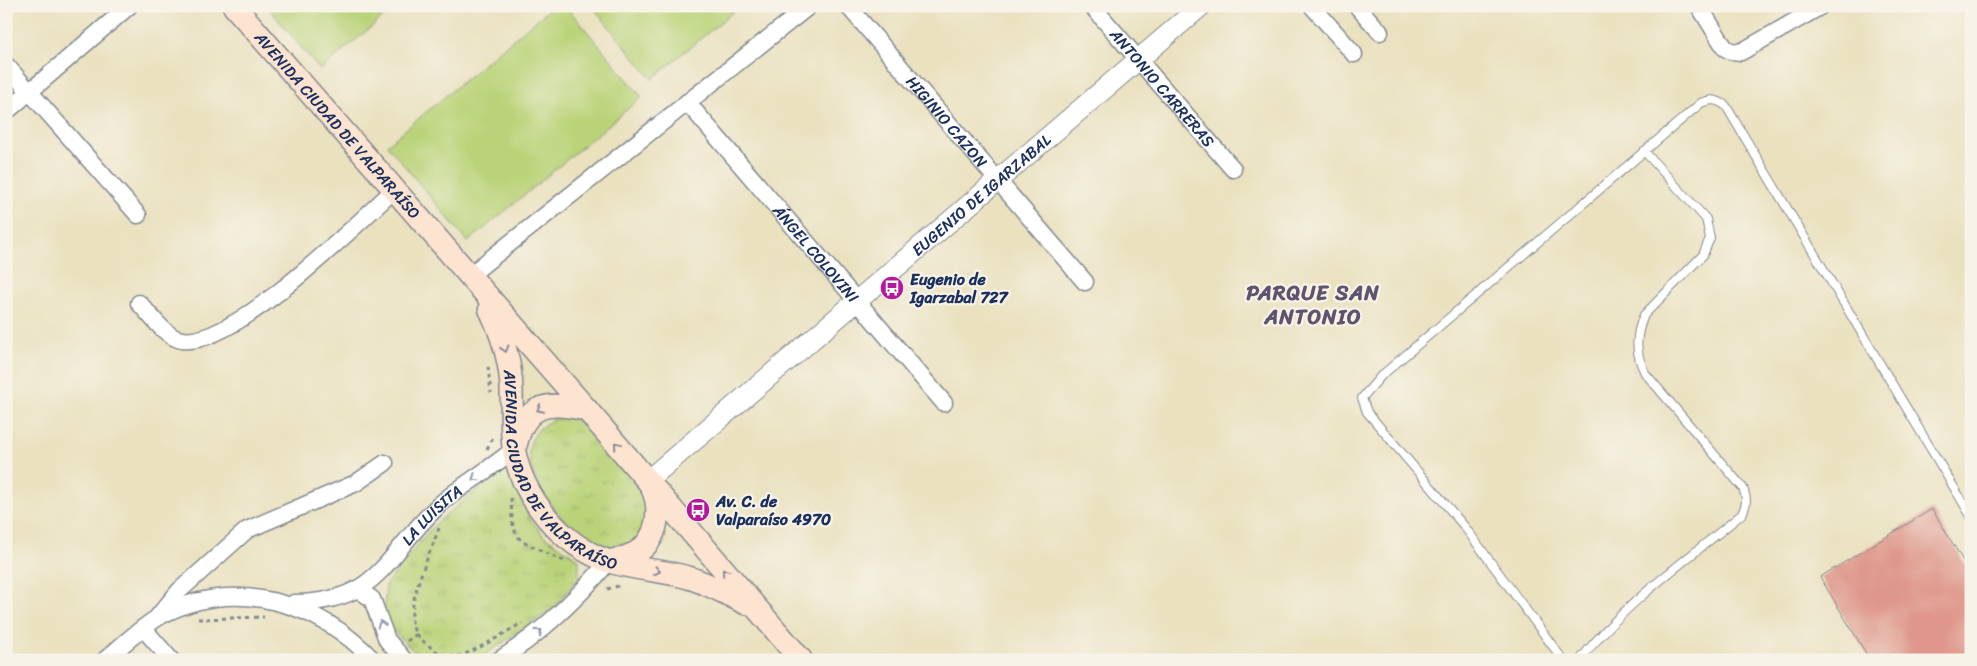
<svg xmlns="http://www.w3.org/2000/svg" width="1977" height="666" viewBox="0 0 1977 666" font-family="Sriracha,sans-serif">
	<defs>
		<pattern id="park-tufts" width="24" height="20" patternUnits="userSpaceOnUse" patternTransform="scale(1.25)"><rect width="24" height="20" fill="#bad378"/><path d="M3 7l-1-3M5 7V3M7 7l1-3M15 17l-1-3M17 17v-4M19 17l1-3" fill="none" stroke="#9fb56a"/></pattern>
	</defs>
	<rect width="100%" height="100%" fill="#f7f3e8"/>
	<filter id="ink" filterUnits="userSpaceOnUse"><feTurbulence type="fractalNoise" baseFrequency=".02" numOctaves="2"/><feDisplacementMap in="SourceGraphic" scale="10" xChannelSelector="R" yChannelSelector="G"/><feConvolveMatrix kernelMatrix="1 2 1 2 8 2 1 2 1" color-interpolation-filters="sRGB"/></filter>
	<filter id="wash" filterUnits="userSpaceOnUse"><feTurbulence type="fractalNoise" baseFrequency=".0096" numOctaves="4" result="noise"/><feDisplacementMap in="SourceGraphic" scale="20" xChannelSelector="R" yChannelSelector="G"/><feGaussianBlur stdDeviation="1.12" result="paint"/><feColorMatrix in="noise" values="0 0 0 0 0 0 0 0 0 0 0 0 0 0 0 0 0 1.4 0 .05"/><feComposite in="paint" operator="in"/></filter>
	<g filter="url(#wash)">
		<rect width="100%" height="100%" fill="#eae1bf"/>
		<path fill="#bad378" stroke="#6a816b" d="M267,6H396L320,70Z
			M553,6H566L642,97L468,242L387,145Z
			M592,6H740L652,79Z"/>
		<path fill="url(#park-tufts)" stroke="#6a816b" d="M564,416L574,419L583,425L644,494C650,507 650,522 641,533C599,583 518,481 530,444C535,428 549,420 564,416Z
			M503,470L511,473L529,517L544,536L579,559V577L554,608L477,660H423L392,630L384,611L386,584L434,525L483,485Z"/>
		<g id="blocks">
			<path fill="#de978a" d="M1932,509L1971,574V660H1870L1820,577Z"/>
		</g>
	</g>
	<g filter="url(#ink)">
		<use href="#blocks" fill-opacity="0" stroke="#82888e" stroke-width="1"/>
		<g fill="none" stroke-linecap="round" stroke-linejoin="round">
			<g stroke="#82888e" stroke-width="10">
				<path id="service" d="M1563,660L1464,526L1367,412L1362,398L1381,376L1701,103C1711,99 1717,99 1726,106L1971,516
					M1580,660C1624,603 1687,560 1742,514C1747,504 1747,499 1743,488L1645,373C1635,353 1635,336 1644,315L1703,255L1710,238L1706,219L1644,151"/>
			</g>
			<g stroke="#82888e" stroke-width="19">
				<g id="minor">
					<path id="s1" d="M848,6L1085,282"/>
					<path id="s2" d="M1092,6L1233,169"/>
					<path d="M1312,6L1354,54"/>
					<path d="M1357,6L1380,32"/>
					<path d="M1699,6L1725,48L1731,51L1741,52L1821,6"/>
					<path d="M6,65L138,215"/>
					<path id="s3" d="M687,102L944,403"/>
					<path d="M6,112L129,6"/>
					<path d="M470,275L809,6"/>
					<path d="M139,303C150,314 166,338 182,340C233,348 355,225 394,190"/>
					<path d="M359,590L372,599L387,640L404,660"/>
					<path id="s4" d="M294,603C380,602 383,558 438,506C461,485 490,470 514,449"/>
					<path d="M159,615L179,591L247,530L356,483L385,463"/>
					<path d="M143,628L171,660"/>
					<path d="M105,660C124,644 141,627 162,615C236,577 318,602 373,660"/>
					<path d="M499,660C542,633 576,600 609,561"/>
				</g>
			</g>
			<g stroke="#82888e" stroke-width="22">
				<g id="tertiary">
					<path id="s5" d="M647,481L1201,6"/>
				</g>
			</g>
			<g stroke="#82888e" stroke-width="25">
				<g id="secondary">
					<path id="s6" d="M234,6L587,410L801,660"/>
					<path id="s7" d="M490,309C501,332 509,356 511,381C513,404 510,428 514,450C523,498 561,545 608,561C635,570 663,570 690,578C709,584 727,594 745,603"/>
					<path d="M516,444C526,402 550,401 587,410"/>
					<path d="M610,561C619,559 629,557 637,552C658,540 662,508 652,488"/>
				</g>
			</g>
			<path stroke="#82888e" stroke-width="3" stroke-dasharray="4 4" stroke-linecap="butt" d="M488,367L491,393
				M487,449L493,437
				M511,498C512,514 510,531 523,542L566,562
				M439,528C431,552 404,605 414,630C417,638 427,644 433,649C442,656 455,658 465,654C485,646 504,633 522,623
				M607,589L622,585
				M198,619L264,617
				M407,641L417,634"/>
			<use href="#service" stroke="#fff" stroke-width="8"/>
			<use href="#minor" stroke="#fff" stroke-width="16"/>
			<use href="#tertiary" stroke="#fff" stroke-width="20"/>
			<use href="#secondary" stroke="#fde4d1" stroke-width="22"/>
		</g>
		<defs><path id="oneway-chevron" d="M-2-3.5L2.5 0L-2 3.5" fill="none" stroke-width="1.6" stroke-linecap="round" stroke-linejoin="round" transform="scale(1.25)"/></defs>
		<g stroke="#8c8a98">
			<use href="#oneway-chevron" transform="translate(505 349) rotate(73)"/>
			<use href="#oneway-chevron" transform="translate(540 409) rotate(153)"/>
			<use href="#oneway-chevron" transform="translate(617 445) rotate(-130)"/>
			<use href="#oneway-chevron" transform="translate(657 571) rotate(12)"/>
			<use href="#oneway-chevron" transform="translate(725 572) rotate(-130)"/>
		</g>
		<g stroke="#8d97ae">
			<use href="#oneway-chevron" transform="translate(475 478) rotate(145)"/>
			<use href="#oneway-chevron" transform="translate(381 624) rotate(-107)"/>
			<use href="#oneway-chevron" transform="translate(539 632) rotate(-38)"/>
		</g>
	</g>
	<defs>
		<g id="bus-disc" transform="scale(1.25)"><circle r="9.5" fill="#b5179e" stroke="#f7f3e8"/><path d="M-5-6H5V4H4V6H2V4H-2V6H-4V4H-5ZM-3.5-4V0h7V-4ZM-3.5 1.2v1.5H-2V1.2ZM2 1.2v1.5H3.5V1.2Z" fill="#fff"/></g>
	</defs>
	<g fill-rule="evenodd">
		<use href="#bus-disc" x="892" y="288"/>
		<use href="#bus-disc" x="698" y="510"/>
	</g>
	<g text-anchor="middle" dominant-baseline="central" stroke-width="4.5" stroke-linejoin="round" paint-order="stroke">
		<g font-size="16" fill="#1b2f5e" stroke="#f7f3e8">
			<text stroke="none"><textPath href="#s2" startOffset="108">ANTONIO CARRERAS</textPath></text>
			<text stroke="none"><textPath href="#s1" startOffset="152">HIGINIO CAZON</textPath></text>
			<text stroke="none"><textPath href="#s6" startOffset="158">AVENIDA CIUDAD DE VALPARAÍSO</textPath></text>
			<text stroke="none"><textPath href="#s5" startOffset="440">EUGENIO DE IGARZABAL</textPath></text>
			<text stroke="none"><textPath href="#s3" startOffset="199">ÁNGEL COLOVINI</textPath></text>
			<text stroke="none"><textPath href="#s7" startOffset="185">AVENIDA CIUDAD DE VALPARAÍSO</textPath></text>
			<text stroke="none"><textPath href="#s4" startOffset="171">LA LUISITA</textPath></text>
		</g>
		<g font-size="16" font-weight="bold" fill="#1b2f5e" stroke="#f7f3e8" text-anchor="start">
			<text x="910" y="279">Eugenio de<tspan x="910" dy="18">Igarzabal 727</tspan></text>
			<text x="716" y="501">Av. C. de<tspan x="716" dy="18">Valparaíso 4970</tspan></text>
		</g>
		<g font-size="21" font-weight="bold" letter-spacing="1" fill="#5f536d" stroke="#f7f3e8">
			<text x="1313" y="293">PARQUE SAN<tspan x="1313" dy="24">ANTONIO</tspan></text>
		</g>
	</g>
	<rect width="1977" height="666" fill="none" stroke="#f7f3e8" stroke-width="25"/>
</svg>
